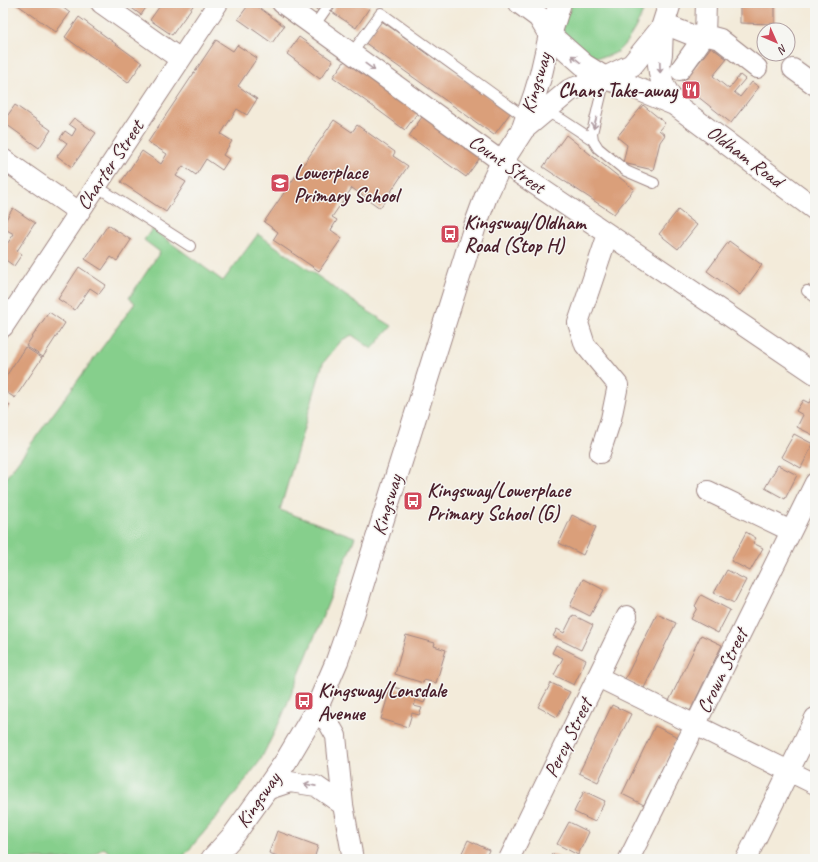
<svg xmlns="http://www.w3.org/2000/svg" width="818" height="862" viewBox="0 0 818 862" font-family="Caveat,sans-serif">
	<rect width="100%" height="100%" fill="#f6f6f2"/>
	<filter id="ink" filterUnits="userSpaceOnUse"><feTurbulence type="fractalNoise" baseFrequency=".025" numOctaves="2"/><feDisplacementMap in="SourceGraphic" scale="8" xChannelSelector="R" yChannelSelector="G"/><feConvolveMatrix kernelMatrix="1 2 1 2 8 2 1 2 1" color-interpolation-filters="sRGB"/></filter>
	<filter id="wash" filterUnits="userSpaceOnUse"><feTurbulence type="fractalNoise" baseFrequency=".012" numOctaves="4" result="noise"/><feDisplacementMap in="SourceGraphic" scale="16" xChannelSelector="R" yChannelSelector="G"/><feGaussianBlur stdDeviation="0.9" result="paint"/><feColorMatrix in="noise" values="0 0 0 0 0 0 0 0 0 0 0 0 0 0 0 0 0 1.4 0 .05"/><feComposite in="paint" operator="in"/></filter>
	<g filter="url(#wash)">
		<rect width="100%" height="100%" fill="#f3ebda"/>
		<path fill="#86cf8c" stroke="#68775c" d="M572,3H646C642,17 629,42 618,51C605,61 586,58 575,47C570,42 564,37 563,30C563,24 570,9 572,3Z
			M152,229L223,281L258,234L366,310L392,326L372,349L352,335L342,340L323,363L280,510L355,537L281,719L260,761L217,817L181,859H117L104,848L87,859H3V478L5,479L135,303L129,298L160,252L144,240Z"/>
		<g id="blocks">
			<path fill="#da9f7a" d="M15,3H57L70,13L56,32Z
				M125,3H149L141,15Z
				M162,3H195L172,35L150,20Z
				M250,3H253L284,26L272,43L238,19Z
				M308,3H326L320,12Z
				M338,3H364L370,7L356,28L332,12Z
				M740,3H775V24L740,23Z
				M79,17L142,63L128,83L65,37Z
				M380,20L511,112L494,135L364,42Z
				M299,37L333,61L320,79L287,54Z
				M216,40L233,51L237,45L257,58L238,86L257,99L247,115L237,109L221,134L232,141L223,155L229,159L222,170L206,159L196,175L183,166L176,176L186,182L166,212L121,182L142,151L161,164L167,154L148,142Z
				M711,47L727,59L713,76L729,89L740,75L745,79L734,92L740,97L752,82L759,87L731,123L682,84Z
				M347,58L419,111L405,130L333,77Z
				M15,105L51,130L39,148L3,122Z
				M643,105L665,123L659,130L665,135L660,142L653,170L623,163L627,145L617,137Z
				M424,114L482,155L466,177L409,136Z
				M74,118L96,133L72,167L57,156L67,143L60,138L65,131L72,136L76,129L69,124Z
				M334,120L352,132L357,125L395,152L393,156L408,166L380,208L352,188L332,217L337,220L331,230L342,238L319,271L273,240L278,232L264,222Z
				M566,135L634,189L614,214L543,167Z
				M13,208L35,223L17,251L22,254L14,266L3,258V242L7,244L14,234L3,228V224Z
				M678,210L697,225L678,249L659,234Z
				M108,225L131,240L117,261L111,257L102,270L85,259Z
				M729,241L762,265L740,295L707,271Z
				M79,267L106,285L99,294L90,288L75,310L58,299Z
				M49,312L65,323L43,357L26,346Z
				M25,347L42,358L15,398L3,390V381Z
				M812,398L815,399V436L797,427L803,415L796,411L803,400L809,403Z
				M3,401L10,405L3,417Z
				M794,434L813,444L801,468L781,457Z
				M778,465L797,475L785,499L765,488Z
				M572,515L596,527L583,555L559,543Z
				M746,532L756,538L753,543L763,548L750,571L731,561Z
				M727,570L746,580L734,603L714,593Z
				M583,579L604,590L590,616L570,606Z
				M701,595L730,610L718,633L691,619L697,608L695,606Z
				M657,614L676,623L644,688L625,679Z
				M573,615L593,625L581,650L553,636L557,629L564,633Z
				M406,635L435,643L434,646L446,650L436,683L424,680L423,683L395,674Z
				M701,635L722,645L690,711L669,701Z
				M556,645L586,660L574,685L554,675L563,658L552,653Z
				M551,683L570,692L557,717L538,707Z
				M391,686L426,697L424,703L416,700L414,706L422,708L419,715L412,713L408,727L381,719Z
				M612,705L631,714L598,782L579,773Z
				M655,726L678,737L644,805L622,794Z
				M584,791L605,801L595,822L574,812Z
				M569,822L589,832L578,855L557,844Z
				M277,831L318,846L314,859H286L269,853Z
				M468,840L489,850L485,859H459Z
				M552,854L562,859H550Z"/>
		</g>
	</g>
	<g filter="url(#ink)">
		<use href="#blocks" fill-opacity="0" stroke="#9e8582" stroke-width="1"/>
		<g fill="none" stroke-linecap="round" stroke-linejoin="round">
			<g stroke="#9e8582" stroke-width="12">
				<path id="service" d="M314,26L330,3
					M352,53L381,13L526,118
					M545,111L561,119L593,140L598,148L626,171L654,183
					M593,140L592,133L605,78
					M96,186L190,246
					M807,291L815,297"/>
			</g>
			<g stroke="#9e8582" stroke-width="22">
				<path id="minor" d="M101,3L180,59
					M282,3L502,162L815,374
					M664,24L694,36L705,35L720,39L757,68
					M793,69L815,85
					M680,70L705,35L706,3
					M3,159L79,212
					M3,327L218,3
					M600,453L611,419L618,385L585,345L578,323L608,234
					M708,491L791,531
					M598,677L815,784
					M315,712L328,722L336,736L343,805L353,859
					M266,790L290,782L316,786L343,805
					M509,859L627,616
					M629,859L815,483
					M746,859L815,718"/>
			</g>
			<g stroke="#9e8582" stroke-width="24">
				<path id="primary" d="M520,3L539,17L550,35L584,65L605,78L633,87L674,104L815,209
					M662,28L661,54L659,64L660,73L663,85L674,104"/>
			</g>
			<g stroke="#9e8582" stroke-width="24">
				<path id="trunk" d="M522,130L570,90L605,78L632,65L662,28L670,3
					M212,859L233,836L266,790L286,761L315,712L337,661L351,621L475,226L486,196L502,162L522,131L535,94L541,74L550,35L560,3"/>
			</g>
			<use href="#service" stroke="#fff" stroke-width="10"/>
			<use href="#minor" stroke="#fff" stroke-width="20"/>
			<use href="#primary" stroke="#fff" stroke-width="22"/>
			<use href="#trunk" stroke="#fff" stroke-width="22"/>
		</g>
		<defs><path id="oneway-shaft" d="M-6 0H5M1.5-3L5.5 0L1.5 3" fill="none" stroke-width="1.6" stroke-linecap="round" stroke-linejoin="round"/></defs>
		<g stroke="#ae9aa0">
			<use href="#oneway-shaft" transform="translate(576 59) rotate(-141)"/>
			<use href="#oneway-shaft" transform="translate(370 67) rotate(36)"/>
			<use href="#oneway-shaft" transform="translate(660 67) rotate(88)"/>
			<use href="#oneway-shaft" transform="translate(595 123) rotate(105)"/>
			<use href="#oneway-shaft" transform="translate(310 785) rotate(-169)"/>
		</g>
	</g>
	<defs>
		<g id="restaurant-square" transform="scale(1)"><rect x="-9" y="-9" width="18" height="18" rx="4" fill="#d1495b" stroke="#f6f6f2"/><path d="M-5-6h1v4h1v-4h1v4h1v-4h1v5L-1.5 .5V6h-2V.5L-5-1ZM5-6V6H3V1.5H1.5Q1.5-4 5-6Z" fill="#fff"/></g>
		<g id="school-square" transform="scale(1)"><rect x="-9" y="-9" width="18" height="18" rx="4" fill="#d1495b" stroke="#f6f6f2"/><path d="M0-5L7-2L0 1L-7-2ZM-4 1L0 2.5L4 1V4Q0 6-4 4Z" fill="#fff"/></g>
		<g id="bus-square" transform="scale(1)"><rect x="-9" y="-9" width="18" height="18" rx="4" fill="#d1495b" stroke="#f6f6f2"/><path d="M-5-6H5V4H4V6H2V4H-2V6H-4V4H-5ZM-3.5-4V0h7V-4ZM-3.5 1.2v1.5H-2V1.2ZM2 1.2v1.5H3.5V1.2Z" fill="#fff"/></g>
	</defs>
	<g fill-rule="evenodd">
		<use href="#restaurant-square" x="691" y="90"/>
		<use href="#school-square" x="280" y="183"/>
		<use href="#bus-square" x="450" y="234"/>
		<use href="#bus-square" x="413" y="501"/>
		<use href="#bus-square" x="304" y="701"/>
	</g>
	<g text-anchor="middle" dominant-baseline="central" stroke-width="3" stroke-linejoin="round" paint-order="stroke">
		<g font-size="20" fill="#4a1f2b" stroke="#f6f6f2">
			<text transform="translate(536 83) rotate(-73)">Kingsway</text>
			<text transform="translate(745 156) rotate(37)">Oldham Road</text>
			<text transform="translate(507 164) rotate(35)">Count Street</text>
			<text transform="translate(110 165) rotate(-56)">Charter Street</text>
			<text transform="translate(387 505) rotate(-73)">Kingsway</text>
			<text transform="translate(722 671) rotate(-64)">Crown Street</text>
			<text transform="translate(568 738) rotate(-64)">Percy Street</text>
			<text transform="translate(258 800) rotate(-55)">Kingsway</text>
		</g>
		<g font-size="20" font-weight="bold" fill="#4a1f2b" stroke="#f6f6f2" text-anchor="start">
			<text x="677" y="90" text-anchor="end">Chans Take-away</text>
			<text x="294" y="172">Lowerplace<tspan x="294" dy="23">Primary School</tspan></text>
			<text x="464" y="222">Kingsway/Oldham<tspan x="464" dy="23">Road (Stop H)</tspan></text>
			<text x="427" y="490">Kingsway/Lowerplace<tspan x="427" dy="23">Primary School (G)</tspan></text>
			<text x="318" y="690">Kingsway/Lonsdale<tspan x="318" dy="23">Avenue</tspan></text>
		</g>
	</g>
	<rect width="818" height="862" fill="none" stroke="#f6f6f2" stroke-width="16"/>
	<g transform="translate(776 42) rotate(135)"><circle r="19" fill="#f6f6f2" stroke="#b1a0a2"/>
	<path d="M0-3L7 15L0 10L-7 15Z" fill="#d1495b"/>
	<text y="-6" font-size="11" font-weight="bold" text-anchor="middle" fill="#4a1f2b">N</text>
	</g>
</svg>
